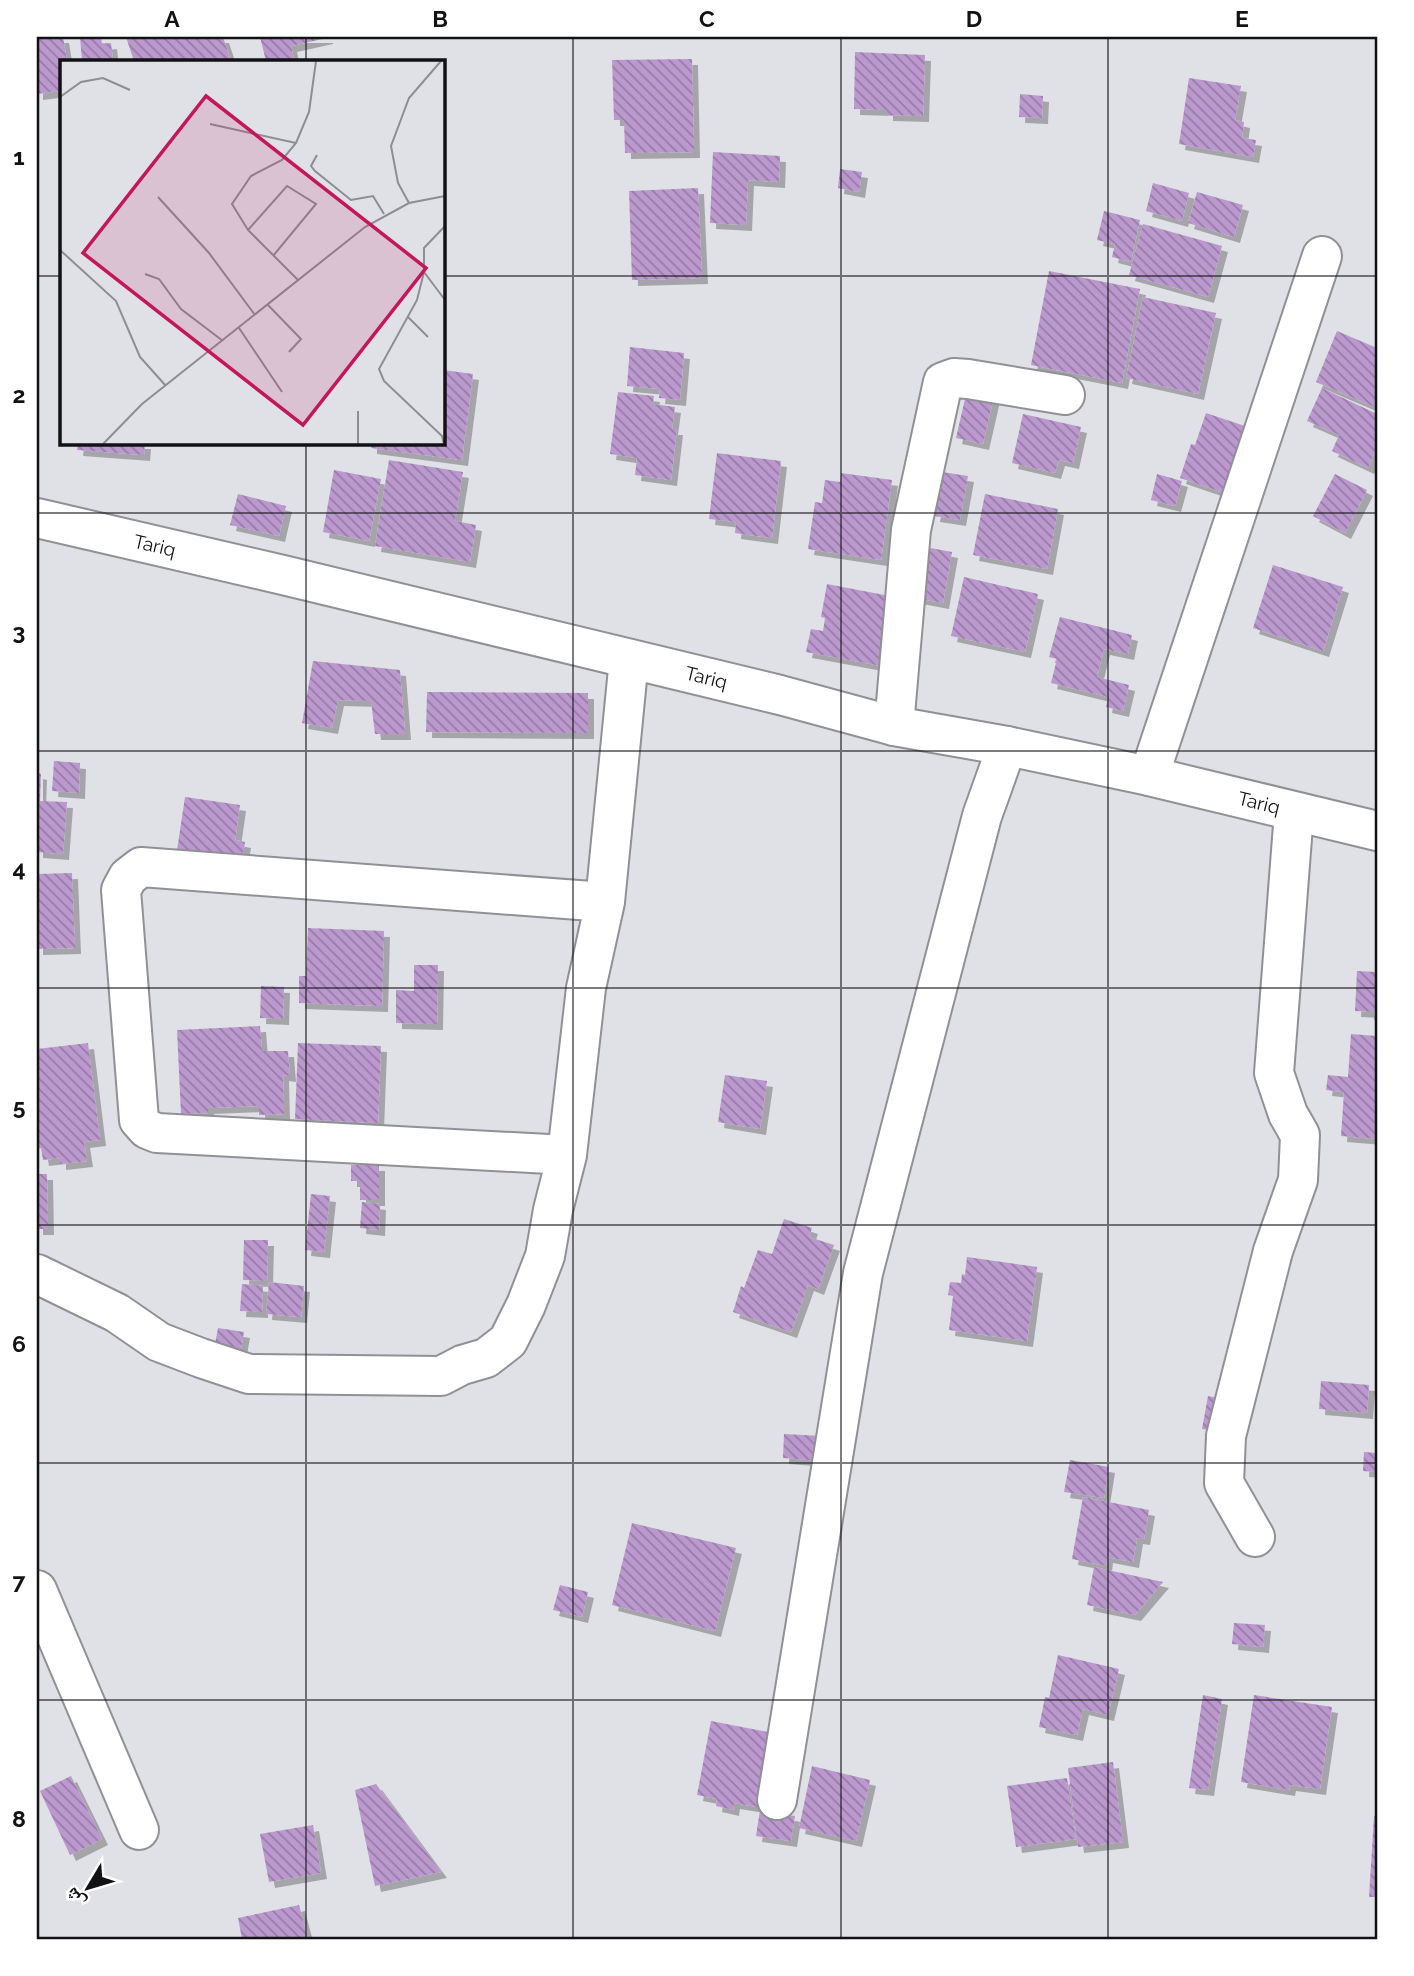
<svg xmlns="http://www.w3.org/2000/svg" width="1414" height="1976" viewBox="0 0 1414 1976" font-family="Raleway,'Noto Naskh Arabic',sans-serif">
	<defs>
		<pattern id="building-back-hatch" width="6" height="6" patternUnits="userSpaceOnUse" patternTransform="scale(1.75)"><rect width="6" height="6" fill="#bb99ce"/><path d="M-1 5l2 2M0 0l6 6M5-1l2 2" fill="none" stroke="#977ba6"/></pattern>
		<filter id="shadow"><feDropShadow dx="6" dy="6" stdDeviation="0" flood-color="#0004"/></filter>
	</defs>
	<rect width="100%" height="100%" fill="#e0e0e7"/>
	<path fill="url(#building-back-hatch)" filter="url(#shadow)" d="M50,37H63L67,61H61V91L37,94V38Z
		M80,37H101L102,44L111,43L113,61H82Z
		M126,37H223L231,61H134Z
		M260,37H327V38L291,46L294,59L284,61H266Z
		M855,52L925,55L923,116L887,115V110L854,109Z
		M692,59L694,152L625,153L624,120H614L612,60Z
		M1189,78L1241,86L1235,120L1244,122L1242,138L1256,140L1253,157L1179,144Z
		M1020,94L1043,96L1042,118L1019,117Z
		M713,152L780,156L779,182L748,180L746,225L710,223Z
		M840,169L862,172L859,192L838,188Z
		M1153,183L1189,193L1182,221L1146,211Z
		M698,188L702,278L632,280L629,191Z
		M1197,192L1243,205L1234,237L1188,223Z
		M1104,211L1140,220L1131,262L1112,257L1115,244L1097,240Z
		M1143,224L1222,246L1208,297L1129,275Z
		M1049,271L1140,289L1122,383L1031,365Z
		M1143,297L1216,313L1198,394L1126,378Z
		M1337,331L1377,348V408L1316,382Z
		M630,347L684,353L680,400L659,398L660,389L627,386Z
		M443,370L473,374L462,460L371,448V443H443Z
		M1322,388L1377,414V446L1368,468L1332,451L1339,435L1307,421Z
		M967,390L994,396L983,444L956,438Z
		M618,392L654,396L653,404L675,407L672,429H677L671,480L635,475L637,458L610,454Z
		M1206,413L1245,426L1236,455L1243,458L1230,495L1180,478L1191,444L1195,445Z
		M1023,414L1081,427L1073,463L1059,460L1055,473L1012,463Z
		M78,443H145L144,455L77,450Z
		M717,453L781,461L772,538L735,533L736,522L709,519Z
		M389,460L463,472L455,521L476,525L470,562L375,546Z
		M334,470L381,479L369,541L323,532Z
		M942,472L968,476L960,520L934,516Z
		M841,473L892,480L881,560L808,549L815,502L822,503L825,480L840,482Z
		M1157,474L1182,481L1175,506L1151,500Z
		M1335,474L1367,490L1345,533L1313,516Z
		M238,494L286,506L279,536L230,525Z
		M985,494L1058,509L1047,569L973,555Z
		M925,547L952,552L943,603L916,598Z
		M1273,565L1343,587L1323,651L1253,628Z
		M964,577L1038,594L1025,652L951,636Z
		M827,584L900,598L887,667L806,652L811,629L823,631L825,618L821,617Z
		M1060,617L1132,635L1128,654L1104,649L1097,677L1129,685L1123,711L1106,707L1108,697L1051,683L1057,659L1049,657Z
		M313,661L400,670L405,734H375L371,701L338,700L332,728L302,723Z
		M427,692L588,693V733L426,732Z
		M54,761L80,763L79,793L52,791Z
		M37,773L41,774L40,801L67,802L63,854L37,852Z
		M185,797L240,805L235,840L245,842L241,867L176,857Z
		M72,873L75,948L37,949V874Z
		M308,928L384,931L382,1006L299,1003V976H306Z
		M414,965H438L437,1024L396,1023V990L414,991Z
		M1357,971L1377,972V1021L1374,1020L1375,1012L1355,1011Z
		M261,986L284,987L283,1019L260,1018Z
		M260,1026L262,1051H288L290,1076L283,1075L284,1114L259,1115V1106L208,1108V1113L181,1114L177,1030Z
		M1351,1034L1377,1036V1139L1341,1136L1344,1092L1326,1090L1328,1075L1348,1077Z
		M88,1043L100,1140L84,1142L87,1161L60,1164V1158L43,1160L41,1148L37,1149V1049Z
		M298,1043L381,1046L378,1123L295,1119Z
		M725,1075L767,1081L760,1129L718,1122Z
		M351,1165H379V1200H360V1181H351Z
		M37,1174H47L48,1229H37Z
		M311,1194L330,1196L324,1252L305,1250Z
		M362,1202L380,1204L379,1230L360,1228Z
		M784,1219L812,1228L809,1237L834,1245L818,1289L808,1285L791,1332L733,1312L741,1286L744,1288L758,1250L772,1254Z
		M244,1240H268L267,1281L243,1280Z
		M967,1257L1037,1267L1027,1341L949,1330L953,1296L948,1295L950,1282L961,1283L962,1274L965,1275Z
		M269,1282L304,1286L301,1317L266,1314Z
		M242,1284L263,1286L262,1312L240,1311Z
		M218,1328L244,1332L238,1365L212,1360Z
		M1321,1381L1369,1385L1367,1413L1319,1409Z
		M1208,1396L1228,1400L1215,1431L1202,1429Z
		M784,1434L823,1436L821,1461L783,1458Z
		M1364,1452L1377,1453V1472L1363,1471Z
		M1070,1460L1109,1467L1104,1498L1064,1492Z
		M1083,1497L1149,1510L1144,1539L1137,1538L1133,1562L1107,1557L1106,1566L1072,1559Z
		M632,1523L736,1548L715,1631L612,1605Z
		M1094,1567L1163,1582L1135,1615L1087,1605Z
		M560,1585L588,1592L582,1617L553,1610Z
		M1234,1623L1265,1625L1263,1647L1232,1644Z
		M1058,1655L1119,1669L1108,1715L1083,1709L1077,1735L1039,1727L1045,1697L1049,1698Z
		M1203,1695L1222,1699L1208,1790L1189,1788Z
		M1254,1695L1332,1707L1320,1789L1290,1785L1289,1790L1241,1782Z
		M711,1721L773,1733L758,1807L734,1803L733,1810L716,1806L717,1799L697,1795Z
		M1113,1762L1123,1842L1078,1847L1068,1768Z
		M812,1766L870,1780L856,1841L799,1828Z
		M71,1776L102,1839L70,1855L40,1791Z
		M1067,1778L1076,1839L1016,1847L1007,1786Z
		M376,1784L441,1872L375,1886L355,1790Z
		M760,1810L795,1816L791,1841L756,1836Z
		M1374,1816L1377,1817V1897H1369Z
		M313,1825L321,1873L269,1882L260,1834Z
		M299,1905L308,1939H242L238,1918Z"/>
	<g fill="none" stroke-linecap="round" stroke-linejoin="round">
		<g stroke="#909096" stroke-width="42">
			<path id="minor" d="M894,726L911,530L943,382L954,378L968,379L1065,395
				M1149,776L1322,256
				M567,1155L157,1133L147,1129L139,1120L121,890L128,877L141,867L605,902
				M37,1274L117,1313L159,1342L201,1358L249,1374L441,1376L462,1365L486,1358L508,1341L526,1305L545,1256L553,1210L567,1155L586,988L605,902L629,659
				M1255,1537L1224,1483L1226,1436L1273,1251L1298,1180L1300,1135L1288,1114L1274,1073L1294,812
				M37,1590L139,1830
				M777,1800L863,1273L982,816L1007,746"/>
		</g>
		<g stroke="#909096" stroke-width="42">
			<g id="secondary">
				<path id="s1" d="M37,518L283,575L780,695L894,726L1007,746L1149,776L1377,831"/>
			</g>
		</g>
		<use href="#minor" stroke="#fff" stroke-width="38"/>
		<use href="#secondary" stroke="#fff" stroke-width="38"/>
	</g>
	<path fill="none" stroke="#121114" stroke-width="2" stroke-opacity="0.55" d="M306,37V61M573,37V1939M841,37V1939M1108,37V1939M37,276H61M443,276H1377M306,443V1939M37,513H1377M37,751H1377M37,988H1377M37,1225H1377M37,1463H1377M37,1700H1377"/>
	<g text-anchor="middle" dominant-baseline="central" stroke-width="7" stroke-linejoin="round" paint-order="stroke">
		<g font-size="19" fill="#121114" stroke="#fff">
			<text stroke="none"><textPath href="#s1" startOffset="121">Tariq</textPath></text>
			<text stroke="none"><textPath href="#s1" startOffset="688">Tariq</textPath></text>
			<text stroke="none"><textPath href="#s1" startOffset="1255">Tariq</textPath></text>
		</g>
	</g>
	<g transform="translate(60 60)">
		<rect width="385" height="385" fill="#e0e0e7"/>
		<path fill="none" stroke="#8e8d93" stroke-width="2" d="M0,37L21,22L43,18L70,30M150,64L236,83M257,95L251,106L255,111L291,140L313,136L324,154M98,137L149,193L195,255M349,143L338,123L331,86L349,38L381,1M188,170L227,126L256,144L213,196M0,190L56,241L80,297L106,326M364,212L385,240M85,214L99,219L121,249L163,281M238,220L188,170L172,144L191,116L222,100L236,83L249,52L256,1M207,244L241,279L229,292M348,257L368,277M179,268L222,332M298,351V384M43,384L82,344L305,167L349,143L385,136M384,384L382,376L324,321L319,309L357,240L364,212V188L385,166"/>
		<path fill="#c2185b" fill-opacity="0.15" stroke="#c2185b" stroke-width="3.5" d="M146,36L366,208L243,365L23,193Z"/>
		<rect width="385" height="385" fill="none" stroke="#121114" stroke-width="3.5"/>
	</g>
	<rect width="1414" height="1976" fill="none" stroke="#ffffff" stroke-width="77"/>
	<g transform="translate(88 1888) rotate(232)" stroke="#ffffff" stroke-width="5" paint-order="stroke">
	<path d="M0-5L12 26L0 18L-12 26Z" fill="#121114"/>
	<text y="-10" font-size="19" font-weight="bold" text-anchor="middle" fill="#121114">ش</text>
	</g>
	<rect x="38" y="38" width="1338" height="1900" fill="none" stroke="#121114" stroke-width="2.5"/>
	<g font-size="23" text-anchor="middle" font-weight="bold" fill="#121114">
		<text x="172" y="27">A</text>
		<text x="440" y="27">B</text>
		<text x="707" y="27">C</text>
		<text x="974" y="27">D</text>
		<text x="1242" y="27">E</text>
		<text x="19" y="165">1</text>
		<text x="19" y="403">2</text>
		<text x="19" y="640">3</text>
		<text x="19" y="877">4</text>
		<text x="19" y="1115">5</text>
		<text x="19" y="1352">6</text>
		<text x="19" y="1589">7</text>
		<text x="19" y="1827">8</text>
	</g>
</svg>
